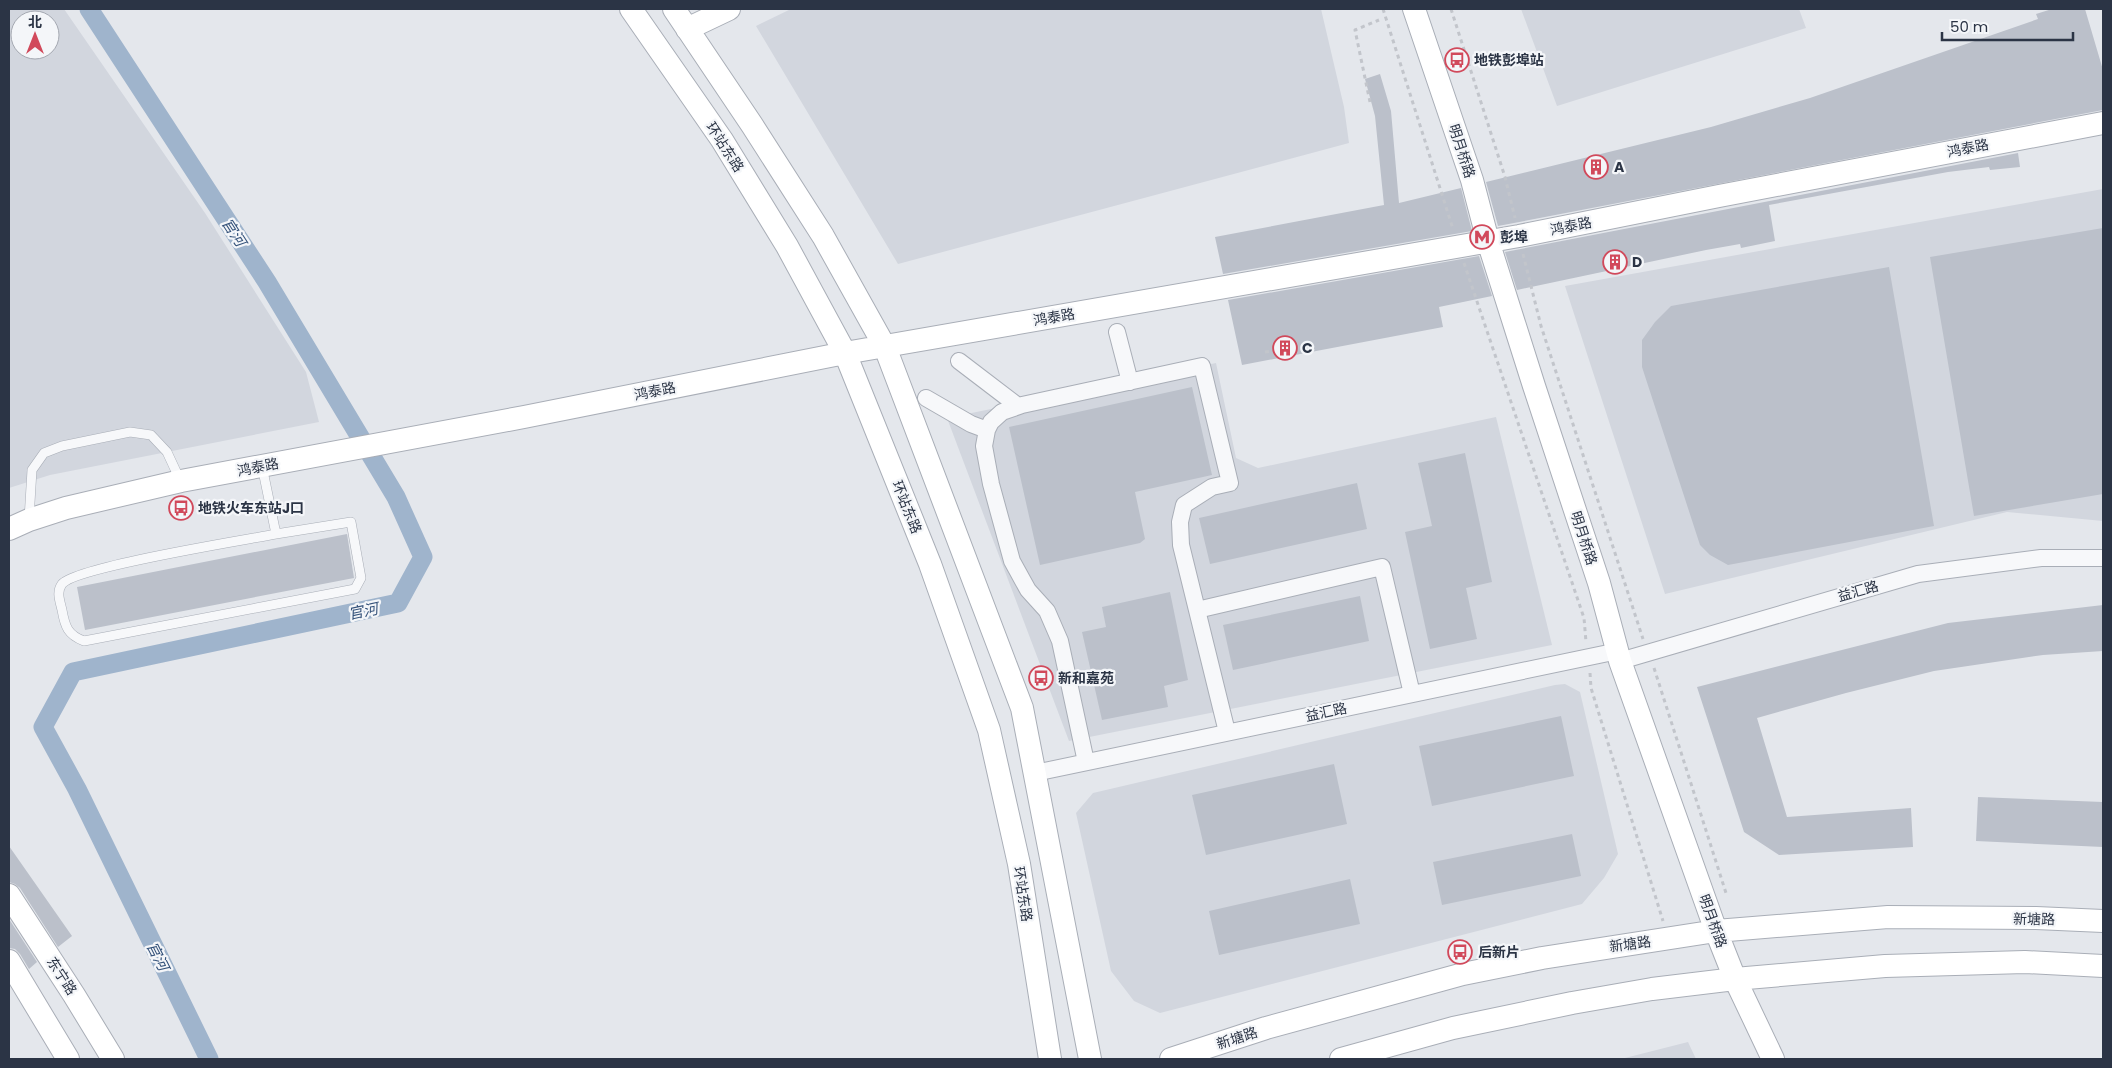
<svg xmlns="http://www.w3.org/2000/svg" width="2112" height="1068" viewBox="0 0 2112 1068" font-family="Poppins,'Noto Sans SC',sans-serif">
	<rect width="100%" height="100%" fill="#e4e7ec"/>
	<path fill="#d2d6de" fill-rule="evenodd" d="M9,9H64L205,213L306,372L319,422L50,475L9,488ZM20,20H50V50H20Z
		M791,9H1321L1344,107L1349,143L898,264L756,26Z
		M1521,9H1799L1806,28L1557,106Z
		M2103,189V521L2007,512L1665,594L1565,286Z
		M1216,363L1236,458L1258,468L1496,417L1552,645L1069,741L947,418Z
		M1565,684L1580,692L1618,854L1604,878L1582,904L1160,1013L1134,1001L1111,971L1076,813L1093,793L1555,685Z
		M1688,1042L1696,1059H1621Z"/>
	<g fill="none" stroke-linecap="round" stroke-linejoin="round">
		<path stroke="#9fb4cc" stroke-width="19" d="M89,9L267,282L396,497L423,557L398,603L73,672L43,727L77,789L209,1059"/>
	</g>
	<path fill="#bbc0ca" d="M2052,9H2085L2103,70V110L1498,226L1486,182L1711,127L1810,98L2038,19L2036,14Z
		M1380,74L1391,111L1399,203L1461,188L1472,231L1223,274L1215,237L1384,205L1375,116L1365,79Z
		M2018,153L2020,167L1990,170L1989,167L1948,172L1769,205L1775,241L1741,248L1740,244L1706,250L1517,290L1505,252Z
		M2103,228V494L1974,516L1930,257Z
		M1479,256L1492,296L1439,307L1443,327L1242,365L1228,300Z
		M1889,267L1934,526L1728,565L1710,555L1700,545L1642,367V340L1655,322L1671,306Z
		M1192,387L1212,475L1135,492L1145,539L1140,543L1040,565L1009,427Z
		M1465,453L1492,582L1466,588L1477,639L1430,649L1405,532L1432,526L1418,463Z
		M1357,483L1367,529L1210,564L1199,518Z
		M347,534L354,578L85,630L77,587Z
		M1170,592L1188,680L1164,686L1168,707L1102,720L1082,632L1106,627L1102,607Z
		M1360,596L1369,641L1233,670L1223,625Z
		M2103,605V651L2043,655L1934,671L1846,693L1757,718L1787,817L1911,808L1913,847L1779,855L1744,832L1697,687L1948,623Z
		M1561,716L1574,776L1432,806L1419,746Z
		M1334,764L1347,824L1206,855L1192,795Z
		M1978,797L2103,802V847L1976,841Z
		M1572,834L1581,876L1442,905L1433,862Z
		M9,846L72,936L58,947L20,888L15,884L9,882Z
		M1350,879L1360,924L1219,955L1209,911Z
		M9,919L37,962L29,969L20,954L15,949L9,948Z"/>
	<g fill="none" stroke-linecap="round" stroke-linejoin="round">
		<g stroke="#a9aeb7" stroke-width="10">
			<path id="lane" d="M262,466L276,534L351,522L361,578L355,589L84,641C68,635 65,627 62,610C60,601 56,592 62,584C75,567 245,540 276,534
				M29,519L32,470L44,453L62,446L130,432L151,435L167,452L180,480"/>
		</g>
		<g stroke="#a9aeb7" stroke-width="18">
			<path id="street" d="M1117,332L1130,382
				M959,361L1018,406
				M926,398L971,424L987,430
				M1197,610L1382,567L1412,694
				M1620,661L1918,574L2041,558H2103
				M1086,762L1060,641L1047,611L1028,590L1012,561L991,484L984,446L987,430L991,422L1002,412L1022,405L1202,366L1230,483L1212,487L1184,505L1180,522L1181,545L1227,732
				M1035,773L1618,651"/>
		</g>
		<g stroke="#a9aeb7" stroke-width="24">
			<path id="secondary" d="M631,9L722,140L787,246L845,353L930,564L989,730L1019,864L1050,1059
				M674,9L752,125L823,236L885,347L1022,708L1090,1059
				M1414,9L1472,180L1488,241L1534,386L1599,583L1620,661L1716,931L1735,979L1773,1059
				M687,29L729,9
				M9,529L29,520L66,508L181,481L524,417L845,353L1519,236L1719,196L2103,123
				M9,895L74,995L113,1059
				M9,961L68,1059
				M1171,1059L1266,1028L1463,974L1542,958L1716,931L1888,917L2036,918L2103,921
				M1341,1059L1453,1028L1572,1003L1652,989L1735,979L1885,966L2025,962L2103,966"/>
		</g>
		<path stroke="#c2c5cb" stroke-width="3" stroke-dasharray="4 4" stroke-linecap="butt" d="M1383,9L1453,229
			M1451,9L1505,177L1515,218
			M1370,102L1355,30L1379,20
			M1523,254L1541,326L1643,639
			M1464,263L1584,618L1586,642
			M1602,266L1631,259
			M1265,352L1299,347
			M1654,668L1726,893
			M1590,673L1591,688L1663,921"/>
		<use href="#lane" stroke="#f7f8fa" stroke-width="9"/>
		<use href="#street" stroke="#f7f8fa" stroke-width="16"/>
		<use href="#secondary" stroke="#fff" stroke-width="22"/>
	</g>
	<defs>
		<g id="bus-ring" transform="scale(1.25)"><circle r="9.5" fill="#f4f6f9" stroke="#d1495b" stroke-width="1.5"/><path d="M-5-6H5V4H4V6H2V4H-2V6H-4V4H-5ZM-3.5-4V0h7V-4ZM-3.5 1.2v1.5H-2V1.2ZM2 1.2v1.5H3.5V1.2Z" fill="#d1495b"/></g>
		<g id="building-ring" transform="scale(1.25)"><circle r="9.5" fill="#f4f6f9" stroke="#d1495b" stroke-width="1.5"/><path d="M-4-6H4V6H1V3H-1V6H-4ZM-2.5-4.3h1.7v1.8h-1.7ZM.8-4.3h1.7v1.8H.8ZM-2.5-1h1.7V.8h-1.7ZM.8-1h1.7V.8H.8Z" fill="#d1495b"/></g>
		<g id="metro-ring" transform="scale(1.25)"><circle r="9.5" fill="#f4f6f9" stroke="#d1495b" stroke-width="1.5"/><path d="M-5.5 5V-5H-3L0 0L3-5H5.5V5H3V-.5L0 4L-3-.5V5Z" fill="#d1495b"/></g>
	</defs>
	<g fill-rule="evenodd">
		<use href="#bus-ring" x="1457" y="60"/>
		<use href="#building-ring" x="1596" y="167"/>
		<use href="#metro-ring" x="1482" y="237"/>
		<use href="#building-ring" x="1615" y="262"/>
		<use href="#building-ring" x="1285" y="348"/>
		<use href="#bus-ring" x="181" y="508"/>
		<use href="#bus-ring" x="1041" y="678"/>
		<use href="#bus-ring" x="1460" y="952"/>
	</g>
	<g text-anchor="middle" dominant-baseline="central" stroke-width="4.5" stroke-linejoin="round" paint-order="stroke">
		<g font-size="14" font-weight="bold" fill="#2b3445" stroke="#f4f6f9" text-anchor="start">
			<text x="1474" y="60">地铁彭埠站</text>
			<text x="1614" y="167">A</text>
			<text x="1500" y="237">彭埠</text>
			<text x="1632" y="262">D</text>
			<text x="1302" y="348">C</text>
			<text x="198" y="508">地铁火车东站J口</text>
			<text x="1058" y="678">新和嘉苑</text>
			<text x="1478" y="952">后新片</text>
		</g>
		<g font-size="14" fill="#2b3445" stroke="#f4f6f9">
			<text transform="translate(725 147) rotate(57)">环站东路</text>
			<text transform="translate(1968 148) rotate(-11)">鸿泰路</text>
			<text transform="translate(1462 151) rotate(72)">明月桥路</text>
			<text transform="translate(1571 226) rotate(-11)">鸿泰路</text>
			<text transform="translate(1054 317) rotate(-10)">鸿泰路</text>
			<text transform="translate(655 391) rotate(-11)">鸿泰路</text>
			<text transform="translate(258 467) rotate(-11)">鸿泰路</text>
			<text transform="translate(907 507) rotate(68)">环站东路</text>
			<text transform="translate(1584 538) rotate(72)">明月桥路</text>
			<text transform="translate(1858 591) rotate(-16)">益汇路</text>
			<text transform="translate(1326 712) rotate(-12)">益汇路</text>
			<text transform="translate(1023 894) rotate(81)">环站东路</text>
			<text transform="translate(2034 919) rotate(1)">新塘路</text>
			<text transform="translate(1713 921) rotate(70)">明月桥路</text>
			<text transform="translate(1630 944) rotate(-8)">新塘路</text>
			<text transform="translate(62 976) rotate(57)">东宁路</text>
			<text transform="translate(1237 1038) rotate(-18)">新塘路</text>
		</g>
		<g font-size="15" font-style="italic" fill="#34527a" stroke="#f4f6f9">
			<text transform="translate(234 232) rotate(57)">官河</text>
			<text transform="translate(363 611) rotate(-12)">官河</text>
			<text transform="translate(158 956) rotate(63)">官河</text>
		</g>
	</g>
	<rect width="2112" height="1068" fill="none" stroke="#2b3445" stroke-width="20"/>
	<g transform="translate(35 35)"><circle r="24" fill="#f4f6f9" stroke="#a4a8b1"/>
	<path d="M0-4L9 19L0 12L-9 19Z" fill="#d1495b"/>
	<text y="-8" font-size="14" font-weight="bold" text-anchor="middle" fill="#2b3445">北</text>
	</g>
	<path d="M1942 32v8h131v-8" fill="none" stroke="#2b3445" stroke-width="2.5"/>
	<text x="1950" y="32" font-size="15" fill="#2b3445" stroke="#f4f6f9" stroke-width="4" paint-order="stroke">50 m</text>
</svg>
